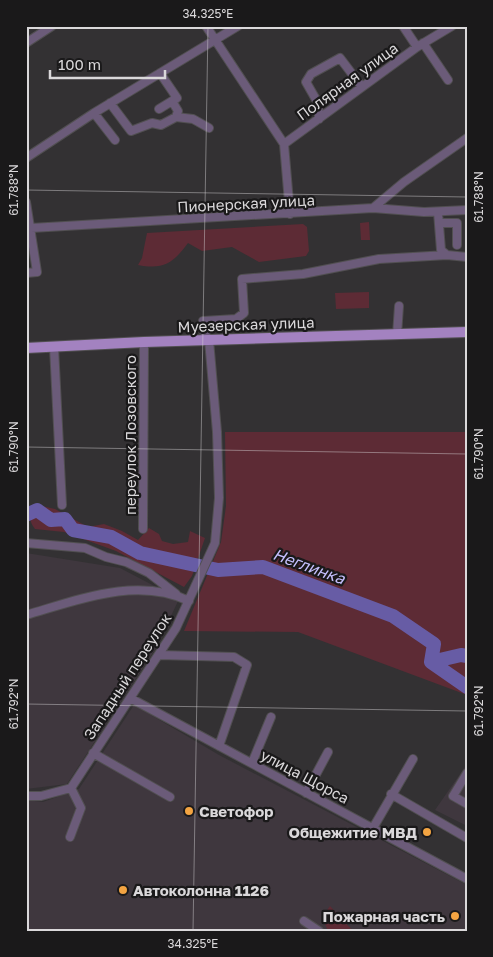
<svg xmlns="http://www.w3.org/2000/svg" width="493" height="957" viewBox="0 0 493 957" font-family="'Golos Text',sans-serif">
	<rect width="100%" height="100%" fill="#333133"/>
	<path fill="#3f373e" d="M26,553L120,568L179,599L156,648L67,784L26,789Z
		M134,705L219,755L467,885V931H26V800L43,802L79,789Z
		M467,764V826L435,810Z"/>
	<path fill="#5d2b35" d="M369,222L370,240H361L360,223Z
		M303,224L307,227L309,251L306,256L259,262L232,247L202,251L188,243C173,263 164,270 138,265L142,258L147,233Z
		M369,292V308L336,309L335,293Z
		M225,432H467V695L298,632L184,631L221,542L226,506Z
		M37,505L55,509L88,527L104,524L122,531L138,540L149,528L159,534L162,541L173,544L188,542L190,531L205,538L192,576L184,587L116,551L64,532L35,529C27,519 31,515 37,505Z
		M330,906L353,931H328L322,917Z"/>
	<g fill="none" stroke-linecap="round" stroke-linejoin="round">
		<path stroke="#675ca5" stroke-width="14" d="M26,515L37,510L51,520L65,519L73,530L111,537L140,553L218,570L263,567L393,616L434,644L431,662L467,687
			M431,662L461,655L467,656"/>
		<g stroke="#514f51" stroke-width="10">
			<path id="minor" d="M206,26L284,144L290,214
				M403,26L417,47
				M26,43L52,26
				M423,43L448,80
				M110,103L131,131L152,123L161,125L176,117L178,111L172,101
				M159,109L177,98L160,73
				M94,113L115,140
				M176,117L193,119L209,128
				M319,119L318,103L306,82L311,74L340,58L362,87
				M284,144L417,47L452,26
				M26,158L94,113L238,26
				M26,202L37,272L26,273
				M373,208L404,182L467,138
				M438,212L441,250L447,255
				M439,223H457V245
				M26,230L31,228L373,208L424,212L467,210
				M397,335L399,306
				M54,347L62,505
				M143,529L144,342
				M26,543L85,548L106,557L126,562L149,573L176,594
				M26,615C78,600 137,576 189,601
				M159,655L234,657L247,665L219,746
				M130,698L467,879
				M93,753L170,797
				M252,763L271,717
				M467,773L453,796L467,804
				M71,788L176,628L215,543L219,498L217,432L209,340L203,330V321L236,319L244,313L242,279L303,274L379,259L447,255L467,257
				M306,793L328,752
				M391,794L467,838
				M26,796H41L71,788
				M373,828L413,759
				M70,837L81,808L71,788
				M304,921L319,931"/>
		</g>
		<g stroke="#514f51" stroke-width="12">
			<path id="major" d="M26,348L144,342L467,332"/>
		</g>
		<use href="#minor" stroke="#6b5b79" stroke-width="8"/>
		<use href="#major" stroke="#a382c0" stroke-width="10"/>
	</g>
	<path fill="none" stroke="#dad8da" stroke-width="1" stroke-opacity="0.45" d="M26,190L467,197M26,447L467,454M26,704L467,711M193,931L208,26"/>
	<g fill="#f3a442" stroke="#1a191a" stroke-width="2">
		<circle cx="189" cy="811" r="5"/>
		<circle cx="427" cy="832" r="5"/>
		<circle cx="123" cy="890" r="5"/>
		<circle cx="455" cy="916" r="5"/>
	</g>
	<g text-anchor="middle" dominant-baseline="central" stroke-width="4.5" stroke-linejoin="round" paint-order="stroke">
		<g font-size="15" fill="#dad8da" stroke="#1a191a">
			<text transform="translate(347 81) rotate(-36)">Полярная улица</text>
			<text transform="translate(246 203) rotate(-3)">Пионерская улица</text>
			<text transform="translate(246 324) rotate(-2)">Муезерская улица</text>
			<text transform="translate(130 435) rotate(-90)">переулок Лозовского</text>
			<text transform="translate(127 676) rotate(-57)">Западный переулок</text>
			<text transform="translate(305 776) rotate(28)">улица Щорса</text>
		</g>
		<g font-size="15" font-weight="bold" fill="#dad8da" stroke="#1a191a" text-anchor="start">
			<text x="199" y="811">Светофор</text>
			<text x="417" y="832" text-anchor="end">Общежитие МВД</text>
			<text x="133" y="890">Автоколонна 1126</text>
			<text x="445" y="916" text-anchor="end">Пожарная часть</text>
		</g>
		<g font-size="16" font-style="italic" fill="#c5bffd" stroke="#1a191a">
			<text transform="translate(309 566) rotate(20)">Неглинка</text>
		</g>
	</g>
	<rect width="493" height="957" fill="none" stroke="#1a191a" stroke-width="55"/>
	<path d="M50 70v8h115v-8" fill="none" stroke="#dad8da" stroke-width="2.5"/>
	<text x="58" y="70" font-size="15" fill="#dad8da" stroke="#1a191a" stroke-width="4" paint-order="stroke">100 m</text>
	<rect x="28" y="28" width="438" height="902" fill="none" stroke="#dad8da" stroke-width="2"/>
	<g font-size="12" text-anchor="middle" fill="#dad8da">
		<text x="208" y="18">34.325°E</text>
		<text transform="translate(14 190) rotate(-90)" y="4">61.788°N</text>
		<text transform="translate(479 197) rotate(-90)" y="4">61.788°N</text>
		<text transform="translate(14 447) rotate(-90)" y="4">61.790°N</text>
		<text transform="translate(479 454) rotate(-90)" y="4">61.790°N</text>
		<text transform="translate(14 704) rotate(-90)" y="4">61.792°N</text>
		<text transform="translate(479 711) rotate(-90)" y="4">61.792°N</text>
		<text x="193" y="948">34.325°E</text>
	</g>
</svg>
